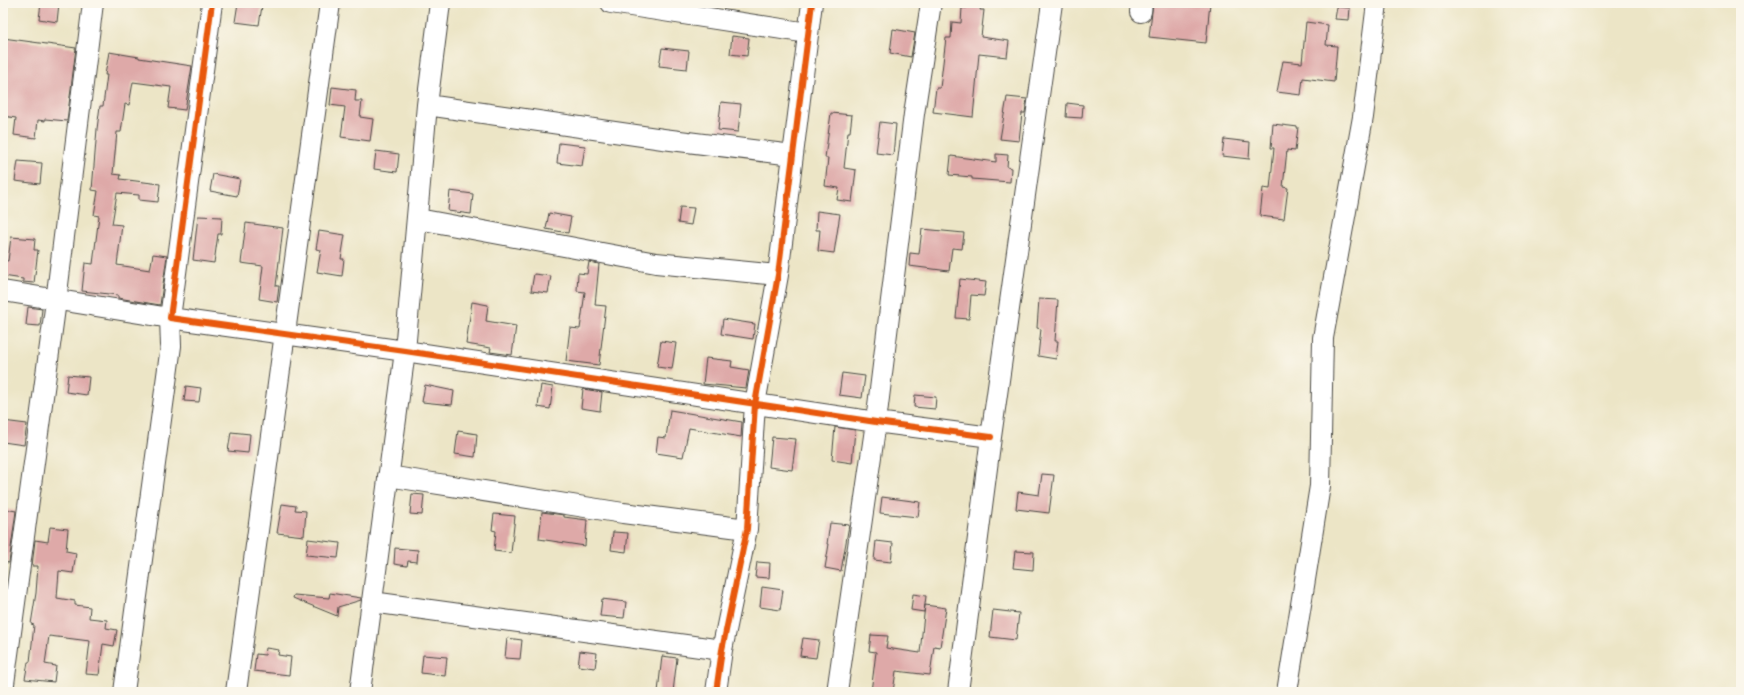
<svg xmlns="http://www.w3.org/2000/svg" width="1744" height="695" viewBox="0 0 1744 695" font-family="'IM FELL Double Pica',serif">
	<rect width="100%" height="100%" fill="#fbf7ec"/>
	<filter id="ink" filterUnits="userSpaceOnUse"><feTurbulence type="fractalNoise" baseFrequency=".025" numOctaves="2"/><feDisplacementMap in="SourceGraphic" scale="8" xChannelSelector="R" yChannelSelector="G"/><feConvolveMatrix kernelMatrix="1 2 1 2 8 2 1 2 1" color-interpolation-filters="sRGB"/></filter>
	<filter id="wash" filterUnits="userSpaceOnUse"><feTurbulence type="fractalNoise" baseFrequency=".012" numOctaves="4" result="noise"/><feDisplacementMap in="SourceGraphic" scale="16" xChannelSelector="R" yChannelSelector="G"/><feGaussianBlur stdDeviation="0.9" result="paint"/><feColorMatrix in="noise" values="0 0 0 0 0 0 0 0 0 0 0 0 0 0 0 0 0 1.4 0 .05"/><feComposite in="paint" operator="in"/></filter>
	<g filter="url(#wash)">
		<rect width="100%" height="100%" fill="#ece5c6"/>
		<g id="blocks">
			<path fill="#dea9a8" d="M41,3H59L57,22L39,19Z
				M238,3L262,6L259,25L235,22Z
				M968,3H981L980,10H984L981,37L1009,41L1007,57L979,54L973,117L933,112L936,88H940L946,38H951L952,22L961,23L962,8H967Z
				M1153,3H1210L1206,43L1149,37Z
				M1337,7L1350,8L1349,20L1335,19Z
				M1306,22L1328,25L1326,45L1337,46L1334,82L1303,78L1301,95L1277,92L1283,61L1302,63Z
				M893,29L915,33L911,57L890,53Z
				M732,36L749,38L747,56L730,54Z
				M3,38L76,48L67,121L45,119V121L38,120L36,138L14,135L16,118L3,116Z
				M662,48L689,51L687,69L659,66Z
				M109,52L139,57V58L192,66L185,110L168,108L171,87L133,82L129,105L125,104L121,132H117L113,174L121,175L120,179L160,184L158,202L139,200V195L117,193L112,224L122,225L117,265L150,270L153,254L167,256L160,305L118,298V295L82,291L85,263L93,264L99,216L94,215L98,191L92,190L97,129L100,106H103L107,75H105Z
				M332,87L356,90L355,101H362L360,117L373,119L370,141L341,137L345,107L330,105Z
				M1007,97L1027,99L1025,113H1022L1019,141L1000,139Z
				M721,102L741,104L738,132L718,130Z
				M1067,103L1083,105L1082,118L1066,117Z
				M831,113L852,115L850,132H848L844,168L856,170L852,202L837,200L839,188L825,186L828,158H825Z
				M880,122L896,124L893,155L876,153Z
				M1273,124L1298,127L1295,151L1287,150L1283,187L1288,188L1284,219L1260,216L1263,188L1270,189L1274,148H1271Z
				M1224,139L1250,142L1249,159L1222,156Z
				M559,143L585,146L582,166L557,163Z
				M376,151L399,154L397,172L374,169Z
				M996,154L1008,155L1007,167L1011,168L1010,182L972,179V177L949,175L951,156L996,162Z
				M18,161L42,163L40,184L15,181Z
				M213,174L240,179L237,196L210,191Z
				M450,191L473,194L471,214L448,211Z
				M680,207L694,208L691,225L678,223Z
				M817,211L840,214L834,253L818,251L820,230H816Z
				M549,213L571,217L568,233L546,229Z
				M198,216L222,217L221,234H218L214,263L193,260Z
				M246,223L283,228L276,286H279L277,302L259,299L263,266L241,263Z
				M922,229L964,233L962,249L952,248L949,271L909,266L910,253L919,254Z
				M319,231L345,235L341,259H344L342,276L317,272L321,250L316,249Z
				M11,237L35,239L34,250H38L34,283L23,282V279L3,276V260L8,261Z
				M589,262L599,264L595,305L606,306L599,365L566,361L570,328L580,329L585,292L577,291L578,273L587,274Z
				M534,274L551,276L548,293L531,291Z
				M960,279L986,282L984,296L971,295L969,319L956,318Z
				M1039,299L1058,300L1055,341H1058L1056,359L1038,356L1041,329L1037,328Z
				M472,302L488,305L486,321L516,326L512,355L490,352L491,348L466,344Z
				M28,307L42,309L40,326L26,325Z
				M723,319L755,324L753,339L721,334Z
				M661,341L676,343L672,369L657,367Z
				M706,358L732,361L731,367L749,370L746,388L703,384Z
				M842,373L865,376L862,398L839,395Z
				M68,375L89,377L87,395L66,392Z
				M425,385L454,391L452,405L422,402Z
				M541,385L553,387L550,409L538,407Z
				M186,386L201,388L199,402L184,401Z
				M583,389L602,392L600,411L581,408Z
				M915,395L936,397L935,409L914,407Z
				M670,410L742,422L741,437L689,428L683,457L656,453L658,437L666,438Z
				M3,421L27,424L24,445L3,442Z
				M835,427L855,430L852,463L832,460Z
				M458,431L477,434L475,457L455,454Z
				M231,432L250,434L248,453L228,451Z
				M772,437L796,439L792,470L769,467Z
				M1042,474L1054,475L1049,513L1016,509L1018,492L1039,495Z
				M412,494L424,495L422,515L410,514Z
				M882,497L920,502L918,517L880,513Z
				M282,504L296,506L295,510L306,511L304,536L277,533Z
				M5,509L16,511L9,563L3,562V518Z
				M542,512L564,515V517L587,520L585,546L539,539Z
				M494,514L515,516L511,553L494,551L496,531L492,530Z
				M830,523L849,525L841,571L825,568L829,544H827Z
				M50,527L68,529L66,551L76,553L73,573L59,571L57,598L75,601V605L90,607L89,618L107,620L106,628L117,630L114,646L103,644L99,675L86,674L90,641L49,636L45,664L56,666L54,682L25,679L28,662H30L34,625L31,624L36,593L38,566H32L35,540L48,542Z
				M613,532L628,533L626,552L611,550Z
				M308,539L340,543L338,558L306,555Z
				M876,541L893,543L891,562L874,560Z
				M395,548L418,550L417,562L408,561L407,566L394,564Z
				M1015,551L1034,552L1033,570L1013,568Z
				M757,562L770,563L769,578L755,577Z
				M762,587L783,590L780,610L760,607Z
				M330,593L361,598V600L338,607L337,616L293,598L294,595L329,598Z
				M913,594L926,596L924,612L911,610Z
				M602,599L626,602L624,618L600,616Z
				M925,605L946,608L940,647L934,646L930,675L896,671L893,692H871L876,652L869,651L871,635L888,636L886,648L920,653Z
				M993,610L1019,613L1016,640L990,637Z
				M507,638L522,640L520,659L505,658Z
				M803,638L819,640L816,658L800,656Z
				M266,648L279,650L278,655L291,657L289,675L254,671L256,654L265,655Z
				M580,651L597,653L595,668L578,666Z
				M423,655L447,657L445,676L421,673Z
				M662,656L677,658L673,692H658Z"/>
		</g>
	</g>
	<g filter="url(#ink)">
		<use href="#blocks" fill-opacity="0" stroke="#484742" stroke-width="1"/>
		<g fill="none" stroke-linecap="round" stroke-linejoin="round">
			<g stroke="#484742" stroke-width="22">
				<path id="minor" d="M212,3L170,318L405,351L876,422L991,437
					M611,3L808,33
					M1141,12L1142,3
					M427,105L663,139L793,155
					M418,219L656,263L778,275
					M3,291L170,318L171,346L124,692
					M388,476L623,513L747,529
					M372,602L722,650
					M3,691L56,301L93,3
					M236,692L330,3
					M360,692L405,351L427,105L440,3
					M716,692L722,650L747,529L755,404L778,275L812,3
					M837,692L876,422L914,114L931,3
					M958,692L991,437L1052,3
					M1287,692L1320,486L1323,338L1363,117L1377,3"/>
			</g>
			<use href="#minor" stroke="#fff" stroke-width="20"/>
			<g stroke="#fbf7ec" stroke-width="8">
				<path id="cycleway" d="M212,3L170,318L405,351L876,422L991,437
					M716,692L722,650L747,529L755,404L778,275L812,3"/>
			</g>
			<use href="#cycleway" stroke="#e8590c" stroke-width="6"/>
		</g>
	</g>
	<rect width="1744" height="695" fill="none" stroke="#fbf7ec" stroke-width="16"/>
</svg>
